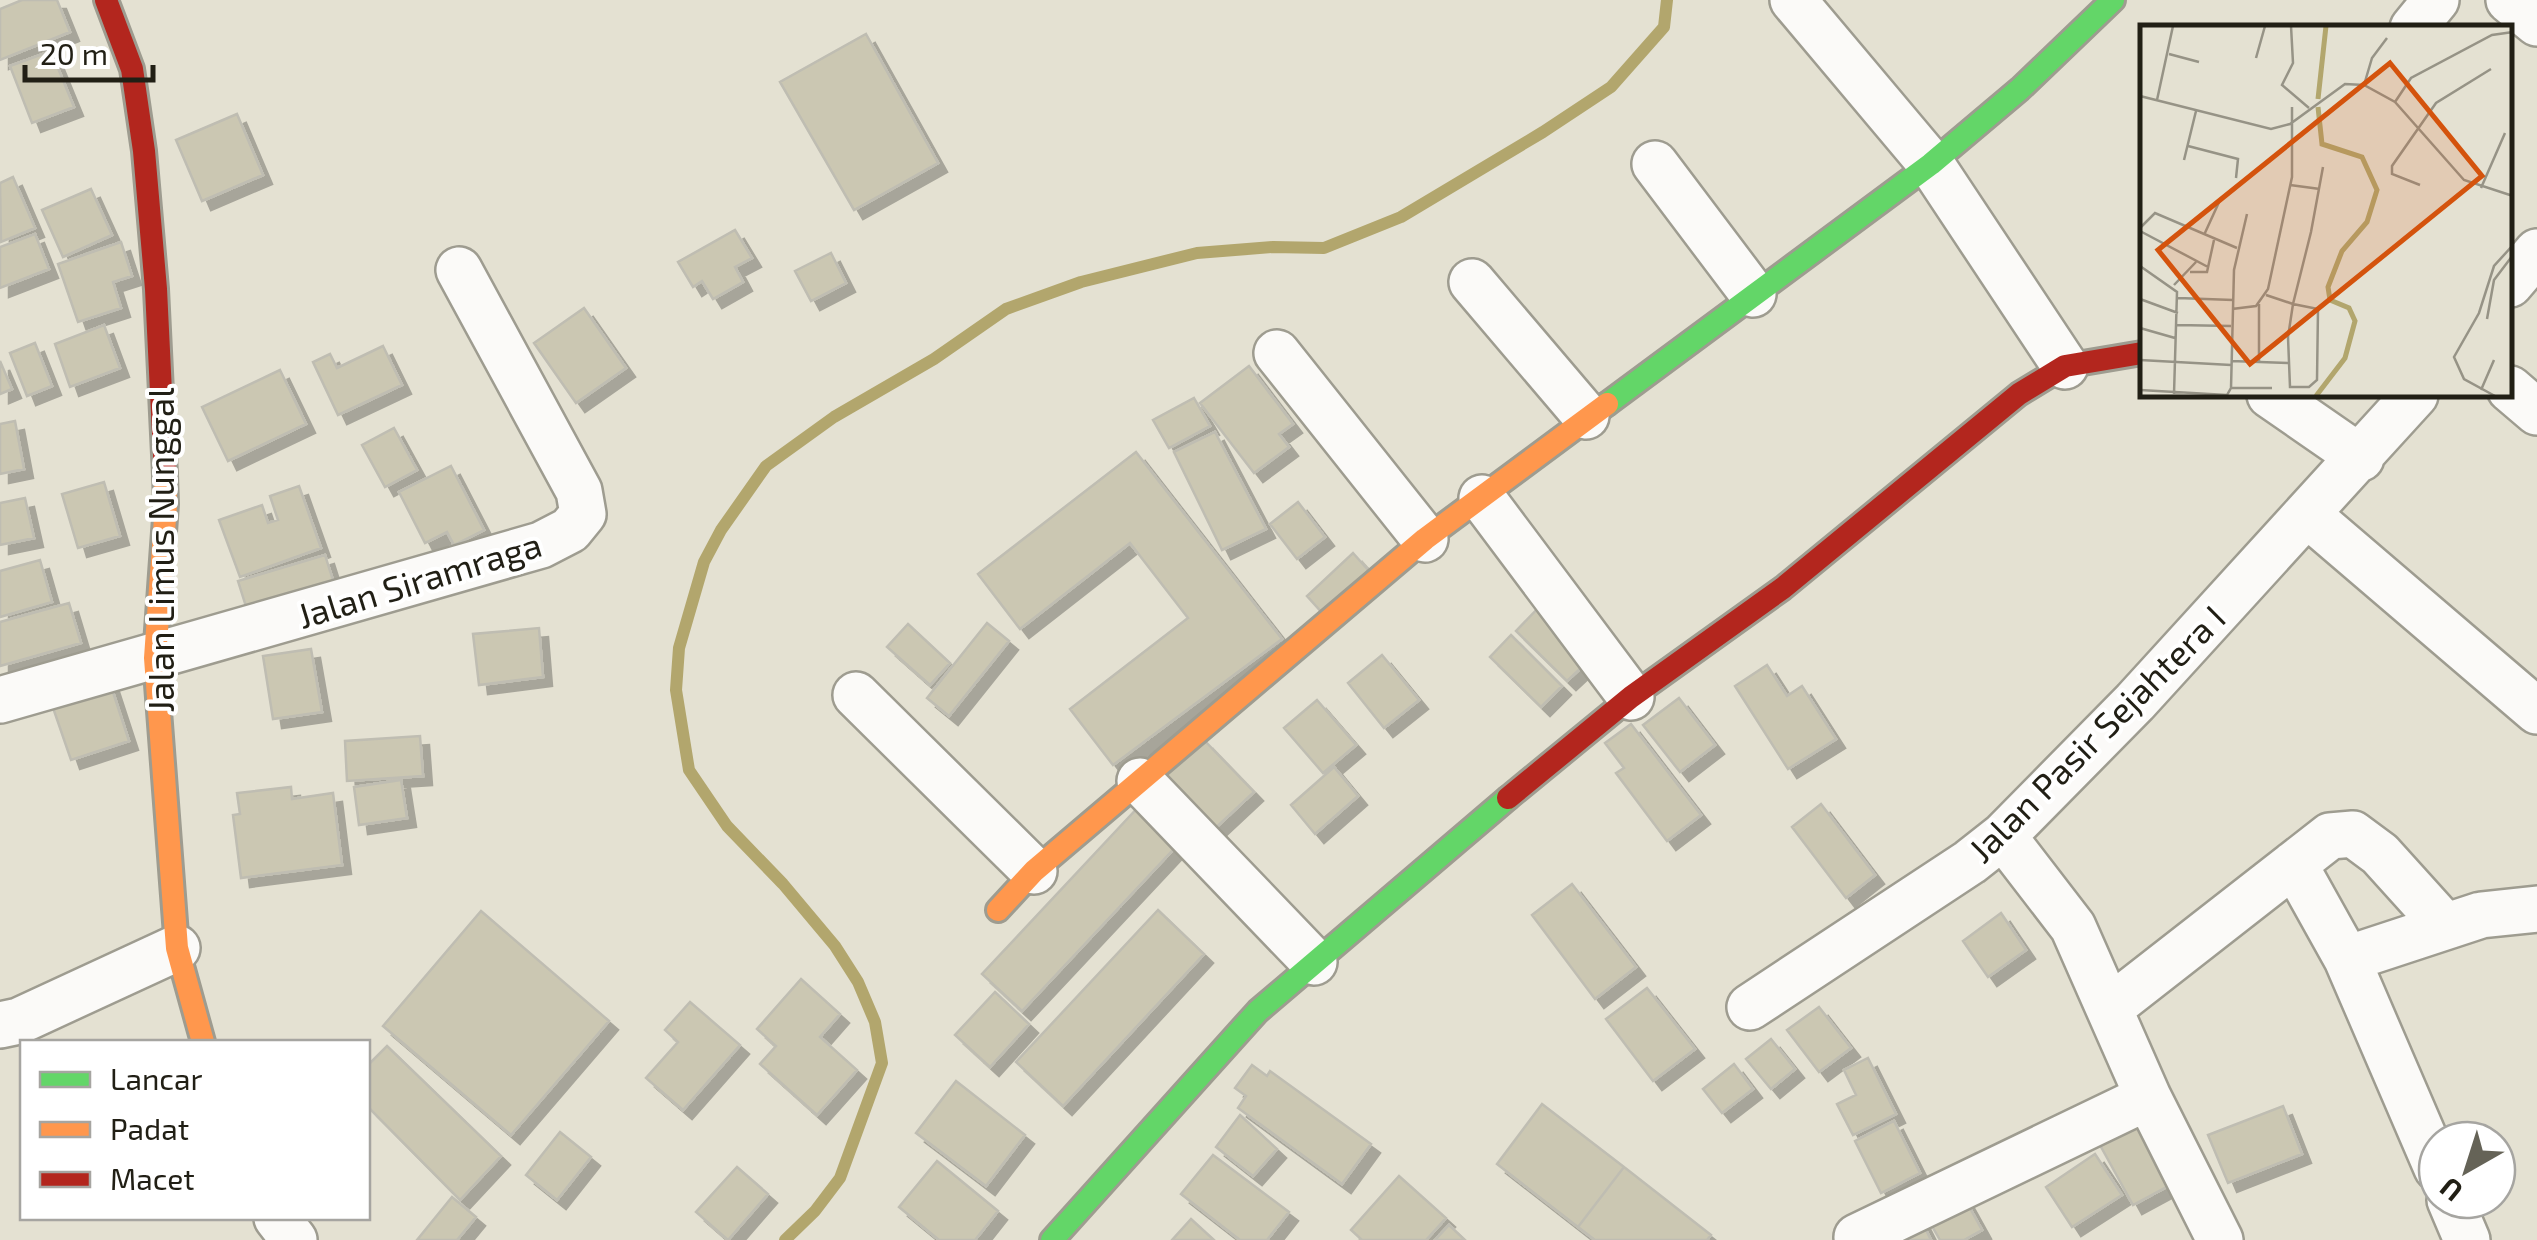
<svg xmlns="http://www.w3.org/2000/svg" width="2537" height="1240" viewBox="0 0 2537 1240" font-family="'Exo 2',sans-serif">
	<defs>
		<filter id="shadow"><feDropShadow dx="9" dy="9" stdDeviation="0" flood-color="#0004"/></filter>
	</defs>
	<rect width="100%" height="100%" fill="#e4e1d2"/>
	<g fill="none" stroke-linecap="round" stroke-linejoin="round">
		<path stroke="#b2a66d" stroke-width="12" d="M785,1240L815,1211L840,1178L882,1063L875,1022L858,982L835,946L783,884L727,826L689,770L676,690L679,648L704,562L721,530L766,466L834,417L934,359L1006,309L1081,282L1197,253L1273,247L1324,248L1401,217L1543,132L1611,87L1664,27L1667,0"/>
	</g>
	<path fill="#cbc7b2" stroke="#bfbdb2" stroke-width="2.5" filter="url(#shadow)" d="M22,0H57L70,32L0,60V9Z
		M866,34L938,163L854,210L780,82Z
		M51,51L74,107L32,123L10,66Z
		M237,114L263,175L202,201L176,140Z
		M13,177L35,228L1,242L0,183Z
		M91,189L112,235L63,257L42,210Z
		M735,230L752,258L735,267L743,282L713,299L702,281L693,287L678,262Z
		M35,234L49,269L0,288V247Z
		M121,242L132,276L113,282L121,308L78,322L58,264Z
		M831,253L846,283L811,301L795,271Z
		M584,308L626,368L576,403L534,343Z
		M104,325L120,368L70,387L55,344Z
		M35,343L52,386L27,396L10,353Z
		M383,346L402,385L338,415L313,362L330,354L337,368Z
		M0,361L12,389L0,394Z
		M1249,366L1293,424L1279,434L1289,447L1254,473L1200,403Z
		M280,370L306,424L228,461L202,407Z
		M1194,398L1210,426L1169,448L1153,420Z
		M15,421L24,469L0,474V424Z
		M394,428L417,470L385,487L362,445Z
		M1215,432L1266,529L1222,550L1174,452Z
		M1136,452L1282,639L1113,765L1070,709L1188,618L1130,543L1020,629L978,574Z
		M451,466L484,530L454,545L447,532L425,543L399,492Z
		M104,482L120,536L78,548L62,494Z
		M299,486L321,548L240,577L219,520L262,505L268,523L278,520L270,496Z
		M25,498L34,538L0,545V503Z
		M1298,502L1325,537L1297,559L1270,524Z
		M1353,553L1369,571L1324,615L1307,596Z
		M325,555L336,590L249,616L238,581Z
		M40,560L52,602L0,617V571Z
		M1544,602L1596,654L1567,681L1516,631Z
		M69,603L81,643L0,666V622Z
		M987,623L1009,641L949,716L927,698Z
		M908,624L950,663L930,685L887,647Z
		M539,628L543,677L479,685L473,634Z
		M1511,635L1562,686L1541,707L1490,657Z
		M311,649L322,712L273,719L263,656Z
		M1382,655L1419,700L1384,728L1348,683Z
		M1767,665L1787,696L1802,686L1836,739L1788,769L1735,686Z
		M109,680L129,741L71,760L50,699Z
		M1679,698L1715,745L1680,772L1643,725Z
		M1317,700L1356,745L1323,773L1284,728Z
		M1631,724L1701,815L1667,841L1616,773L1624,768L1605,743Z
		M420,736L423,776L347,781L345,741Z
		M1204,740L1254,792L1208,835L1159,782Z
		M1334,767L1358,796L1315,834L1291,805Z
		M401,780L407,818L359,825L354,787Z
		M291,787L292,799L333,793L342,865L241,878L233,815L240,814L237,793Z
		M1144,801L1184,838L1022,1011L982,974Z
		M1821,804L1875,875L1846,898L1792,827Z
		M1572,884L1636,967L1595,999L1532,915Z
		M1158,910L1204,954L1063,1106L1016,1062Z
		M481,911L609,1021L511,1135L383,1026Z
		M2001,913L2026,950L1988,977L1963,941Z
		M801,979L840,1014L820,1037L857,1070L817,1115L760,1064L776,1046L757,1029Z
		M1647,988L1695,1049L1653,1081L1606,1019Z
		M995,992L1029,1024L990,1067L955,1035Z
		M690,1002L740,1045L683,1110L646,1078L678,1042L665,1030Z
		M1819,1007L1851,1048L1819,1072L1787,1030Z
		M1771,1039L1795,1069L1771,1089L1746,1059Z
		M387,1046L501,1156L460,1200L368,1107V1065Z
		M1868,1058L1896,1114L1853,1135L1837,1104L1856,1095L1844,1070Z
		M1734,1064L1753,1089L1722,1113L1703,1089Z
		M1252,1065L1267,1076L1270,1071L1371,1144L1342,1184L1238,1108L1246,1096L1235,1088Z
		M956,1081L1025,1135L986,1186L916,1133Z
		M2144,1102L2185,1177L2133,1205L2095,1136Z
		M1542,1104L1624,1167L1578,1227L1497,1164Z
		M2283,1106L2302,1154L2228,1183L2208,1135Z
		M1240,1115L1277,1149L1253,1176L1216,1147Z
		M1894,1121L1920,1173L1881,1193L1855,1141Z
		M560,1132L591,1157L557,1200L526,1175Z
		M2095,1154L2122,1195L2072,1227L2046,1187Z
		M1213,1155L1289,1212L1267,1240H1240L1181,1194Z
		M937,1161L998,1211L975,1240H939L899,1207Z
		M737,1167L768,1194L728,1240L696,1212Z
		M1624,1167L1711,1235L1707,1240H1595L1578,1227Z
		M1399,1176L1446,1218L1426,1240H1362L1351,1230Z
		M1961,1192L1982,1230L1964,1240H1940L1924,1212Z
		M452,1197L476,1217L457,1240H417Z
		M1920,1218L1931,1240H1879Z
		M1191,1219L1214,1240H1172Z
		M1449,1225L1465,1240H1435Z"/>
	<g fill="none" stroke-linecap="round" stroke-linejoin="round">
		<g stroke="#9e9c90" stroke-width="50">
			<path id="street" d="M1793,0L1931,164L2065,366
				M2509,0L2537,23
				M2413,28L2436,0
				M1655,164L1753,294
				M1472,282L1586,416
				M2510,284L2537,252
				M1277,353L1425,539
				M2510,389L2537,412
				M2270,395L2361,458
				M1482,498L1631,697
				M2308,515L2537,711
				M856,695L1034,871
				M0,700L541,545L570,530L583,514L579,491L459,270
				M1140,781L1314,962
				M2003,836L2073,927L2148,1097L2220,1240
				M2294,864L2347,959L2437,1168
				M2347,959L2481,915L2537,909
				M1750,1007L1970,862L2003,836L2135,702L2415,395
				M2111,1007L2330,836L2353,834L2380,854L2445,926
				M0,1025L19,1021L177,948
				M2450,1200L2467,1240
				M277,1218L294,1240
				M1857,1237L2148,1097"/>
		</g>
		<g stroke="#9e9c90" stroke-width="28">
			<path id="fast" d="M1607,404L1931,164L2020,89L2113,0
				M1052,1240L1258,1011L1508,798"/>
		</g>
		<g stroke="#9e9c90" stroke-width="28">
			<path id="slow" d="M165,475L166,504L155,658L177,948L203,1042
				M998,910L1034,871L1425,539L1607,404"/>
		</g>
		<g stroke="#9e9c90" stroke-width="28">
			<path id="jam" d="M106,0L132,69L144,151L156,289L165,475
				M1508,798L1631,697L1783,588L2019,394L2065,366L2142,353"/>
		</g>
		<use href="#street" stroke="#fbfaf8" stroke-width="45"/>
		<use href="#fast" stroke="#63d668" stroke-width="22"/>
		<use href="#slow" stroke="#ff974d" stroke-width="22"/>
		<use href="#jam" stroke="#b3261e" stroke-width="22"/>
	</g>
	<g text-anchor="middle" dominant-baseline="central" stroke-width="8" stroke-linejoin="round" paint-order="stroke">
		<g font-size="35" fill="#211f15" stroke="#fff">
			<text transform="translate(160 550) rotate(-90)">Jalan Limus Nunggal</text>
			<text transform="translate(419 579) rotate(-17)">Jalan Siramraga</text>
			<text transform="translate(2096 733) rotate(-45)">Jalan Pasir Sejahtera I</text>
		</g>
	</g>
	<g transform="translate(2140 25)">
		<rect width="372" height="372" fill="#e4e1d2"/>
		<path fill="none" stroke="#b2a66d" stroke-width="5" d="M178,74L186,1M176,371L205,333L215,296L209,283L190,275L188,262L202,226L227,197L237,165L222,132L182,119L178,82"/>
		<path fill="none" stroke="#969386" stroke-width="2.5" d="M151,1L153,38L142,60L169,83M29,29L59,37M116,33L125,1M224,60L232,33L247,13M0,71L131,104L150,99L205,59L224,60L255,77L324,155L373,171M17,75L33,1M255,77L271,53L352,10L373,7M48,121L98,134L96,153M44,135L56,86M150,160L180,164M280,160L252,149V141L296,78L351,44M341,163L365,108M0,203L15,188L97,223M0,206L68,242M64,210L80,175M0,241L37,267L34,369M50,247H67L74,215M34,260L56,237M126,270L153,279L178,284L177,355L169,362H150L148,312L153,279L171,207L183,142M38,273L93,275M0,274L38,288M92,284L116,281L128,264L152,152V82M347,294L354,255L373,230M37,300L91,301M0,303L35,313M0,335L91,340M91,336L148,338M119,337V279M91,363L94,245L107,189M0,365L87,370L91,363H132M341,365L354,335M355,371L324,354L314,332L339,288L354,241L373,220"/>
		<path fill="#d4530d" fill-opacity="0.15" stroke="#d4530d" stroke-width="5" d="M250,38L342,151L110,339L18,225Z"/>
		<rect width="372" height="372" fill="none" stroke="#211f15" stroke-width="5"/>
	</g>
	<rect x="20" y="1040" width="350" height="180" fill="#ffffff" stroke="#a6a5a1" stroke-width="2.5"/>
	<rect x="40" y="1072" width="50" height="15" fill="#63d668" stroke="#a6a5a1" stroke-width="2.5"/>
	<text x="110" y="1090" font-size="30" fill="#211f15">Lancar</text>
	<rect x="40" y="1122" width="50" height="15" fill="#ff974d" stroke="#a6a5a1" stroke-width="2.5"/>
	<text x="110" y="1140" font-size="30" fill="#211f15">Padat</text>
	<rect x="40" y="1172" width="50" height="15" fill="#b3261e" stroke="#a6a5a1" stroke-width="2.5"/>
	<text x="110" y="1190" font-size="30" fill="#211f15">Macet</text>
	<g transform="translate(2467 1170) rotate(219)"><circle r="48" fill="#ffffff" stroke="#a6a5a1" stroke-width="2.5"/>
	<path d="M0-8L18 38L0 25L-18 38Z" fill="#656357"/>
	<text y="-15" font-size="28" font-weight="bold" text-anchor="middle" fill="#211f15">U</text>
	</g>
	<path d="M25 65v15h128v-15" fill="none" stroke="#211f15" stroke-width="5"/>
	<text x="40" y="65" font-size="30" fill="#211f15" stroke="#ffffff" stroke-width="8" paint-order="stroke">20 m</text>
</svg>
